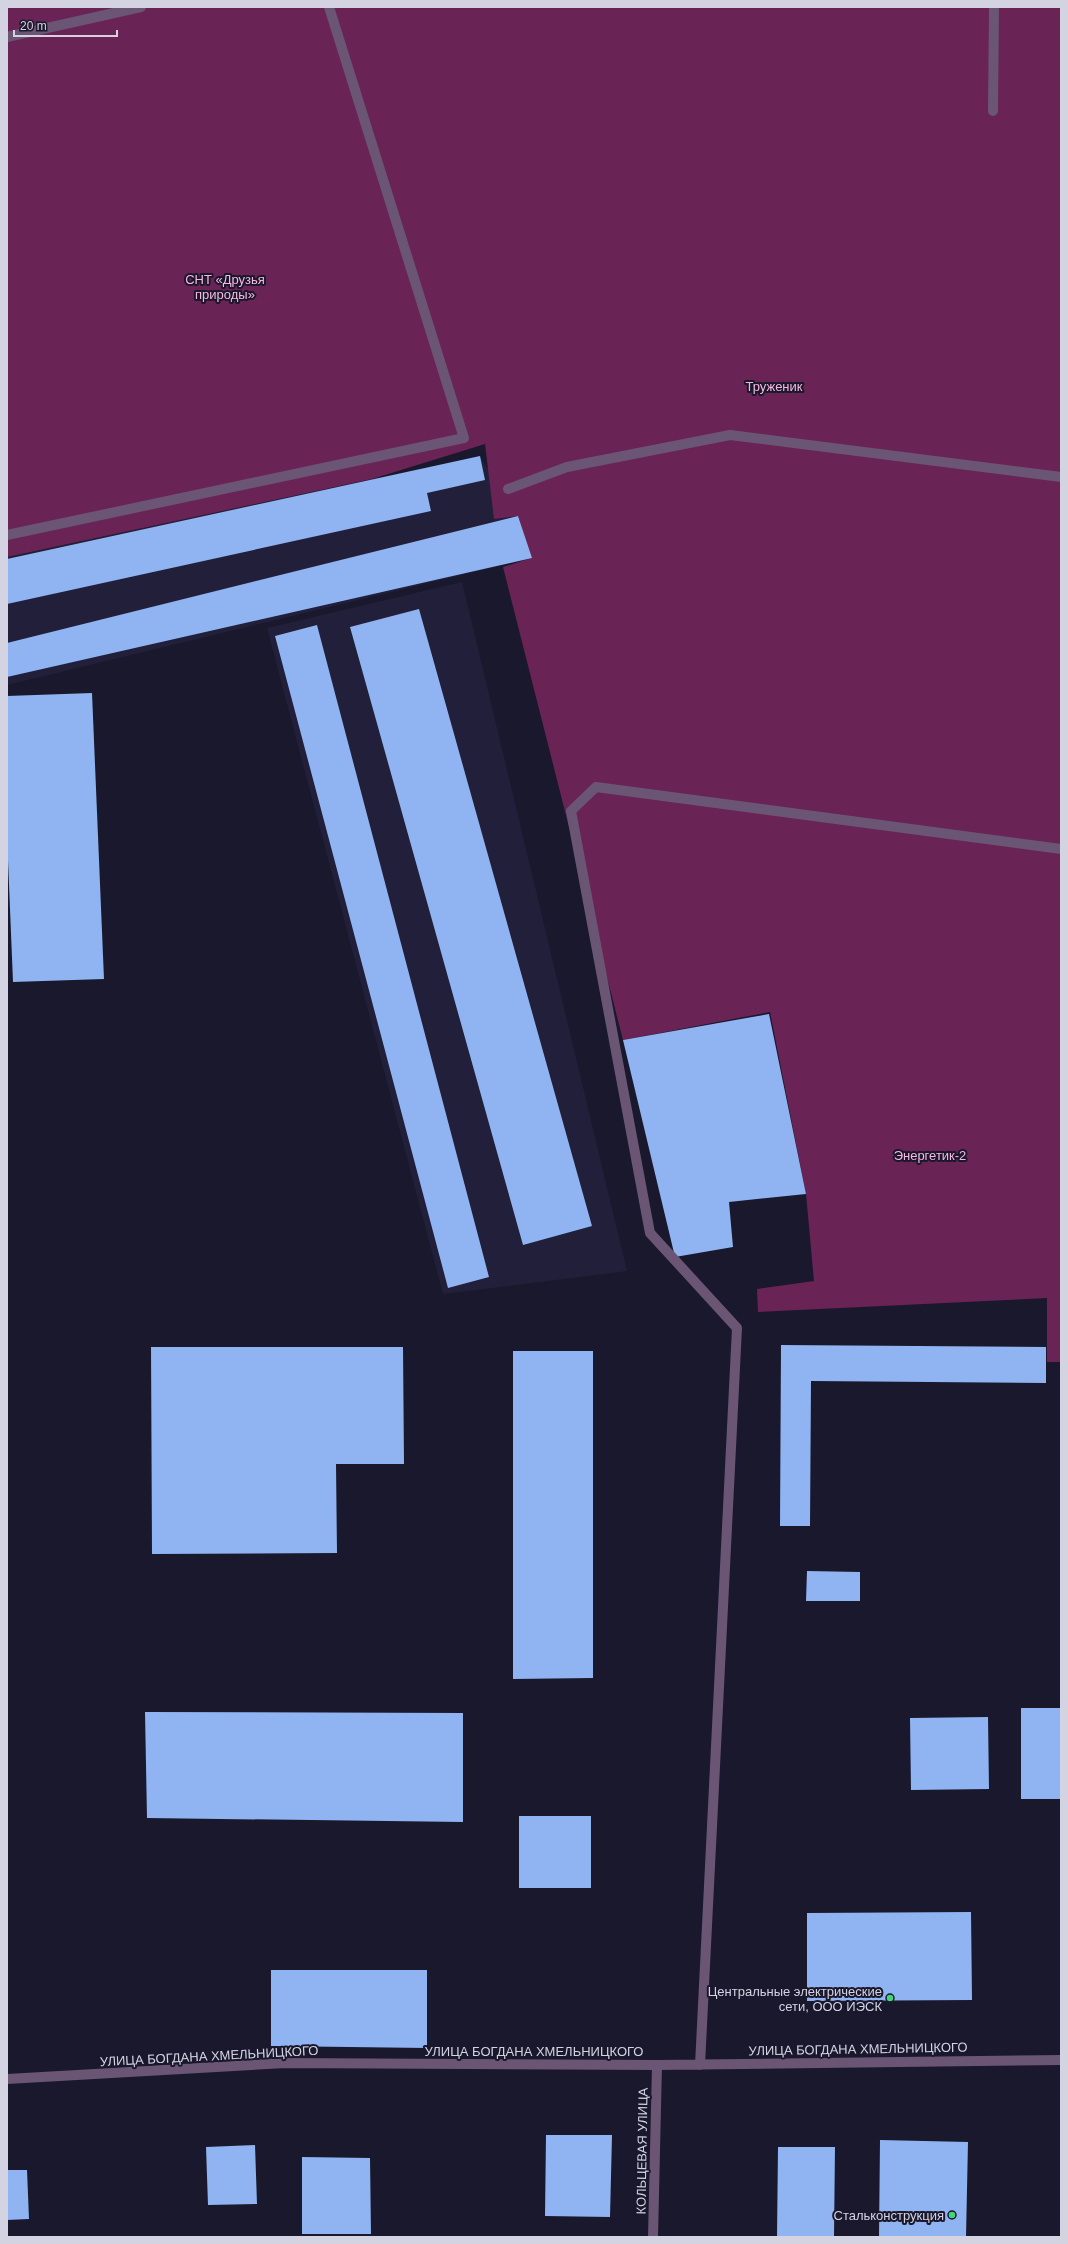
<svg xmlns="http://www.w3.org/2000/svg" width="1068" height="2244" viewBox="0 0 1068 2244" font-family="Arial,sans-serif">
	<rect width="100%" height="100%" fill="#1a182d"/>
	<path fill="#221f3a" d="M480,456L518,516L532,558L7,685V557Z
		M462,582L627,1271L443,1294L267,628Z"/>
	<path fill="#692455" d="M7,7H1061V1362H1047V1298L758,1312L757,1289L814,1281L806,1194L770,1012L623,1040L503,567L531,558L518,516L494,519L485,444L372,479L7,557Z"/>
	<path fill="#8fb4f1" d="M480,456L485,480L427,493L431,511L7,604V559Z
		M518,516L532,558L7,677V643Z
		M419,609L592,1226L523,1245L350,627Z
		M317,625L489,1277L448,1288L275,636Z
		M92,693L104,979L13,982L7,836V696Z
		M769,1014L806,1194L729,1202L733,1247L675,1257L623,1040Z
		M781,1345L1046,1347V1383L811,1381L810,1526H780Z
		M151,1347H403L404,1464H336L337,1553L152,1554Z
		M513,1351H593V1678L513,1679Z
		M807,1571L860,1572V1601H806Z
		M1021,1708H1061V1799H1021Z
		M145,1712L463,1713V1822L147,1818Z
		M988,1717L989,1789L911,1790L910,1718Z
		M519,1816H591V1888H519Z
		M971,1912L972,2000L807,2001V1913Z
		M271,1970H427V2048L271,2046Z
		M546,2135H612L610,2217L545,2216Z
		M880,2140L968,2142L966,2237H879Z
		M255,2145L257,2204L208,2205L206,2147Z
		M778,2147H835L834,2237H777Z
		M302,2157L370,2158L371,2234H302Z
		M7,2170H27L29,2219L7,2220Z"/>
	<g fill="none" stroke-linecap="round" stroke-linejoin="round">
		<path stroke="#6a5574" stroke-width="10" d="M7,37L141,7
			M993,111L994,7
			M508,489L567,467L730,435L1061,477
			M7,535L464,438L329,7
			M700,2065L737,1328L650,1233L571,811L596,787L1061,849
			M7,2079L285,2063L657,2065L1061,2060
			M653,2237L657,2065"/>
	</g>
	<g fill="#3fd77d" stroke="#1a182d" stroke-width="1.5">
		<circle cx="890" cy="1998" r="4"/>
		<circle cx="952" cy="2215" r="4"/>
	</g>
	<g text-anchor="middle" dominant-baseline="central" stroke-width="4" stroke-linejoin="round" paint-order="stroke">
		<g font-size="13" fill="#f8b7e0" stroke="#1a182d">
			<text x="225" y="279">СНТ «Друзья<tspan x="225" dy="15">природы»</tspan></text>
			<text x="774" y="386">Труженик</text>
			<text x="930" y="1155">Энергетик-2</text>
		</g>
		<g font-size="13" fill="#d4d3e2" stroke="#1a182d" text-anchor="end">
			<text x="882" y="1991">Центральные электрические<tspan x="882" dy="15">сети, ООО ИЭСК</tspan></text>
			<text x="944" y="2215">Стальконструкция</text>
		</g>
		<g font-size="13" fill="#d4d3e2" stroke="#1a182d">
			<text transform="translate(858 2049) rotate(-1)">УЛИЦА БОГДАНА ХМЕЛЬНИЦКОГО</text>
			<text x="534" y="2051">УЛИЦА БОГДАНА ХМЕЛЬНИЦКОГО</text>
			<text transform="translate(209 2056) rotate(-3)">УЛИЦА БОГДАНА ХМЕЛЬНИЦКОГО</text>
			<text transform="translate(642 2151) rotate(-89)">КОЛЬЦЕВАЯ УЛИЦА</text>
		</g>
	</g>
	<rect width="1068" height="2244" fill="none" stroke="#d4d3e2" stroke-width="16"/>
	<path d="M14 30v6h103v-6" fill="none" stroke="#d4d3e2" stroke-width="2"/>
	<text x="20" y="30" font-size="12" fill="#d4d3e2" stroke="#1a182d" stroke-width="3" paint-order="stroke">20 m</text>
</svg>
